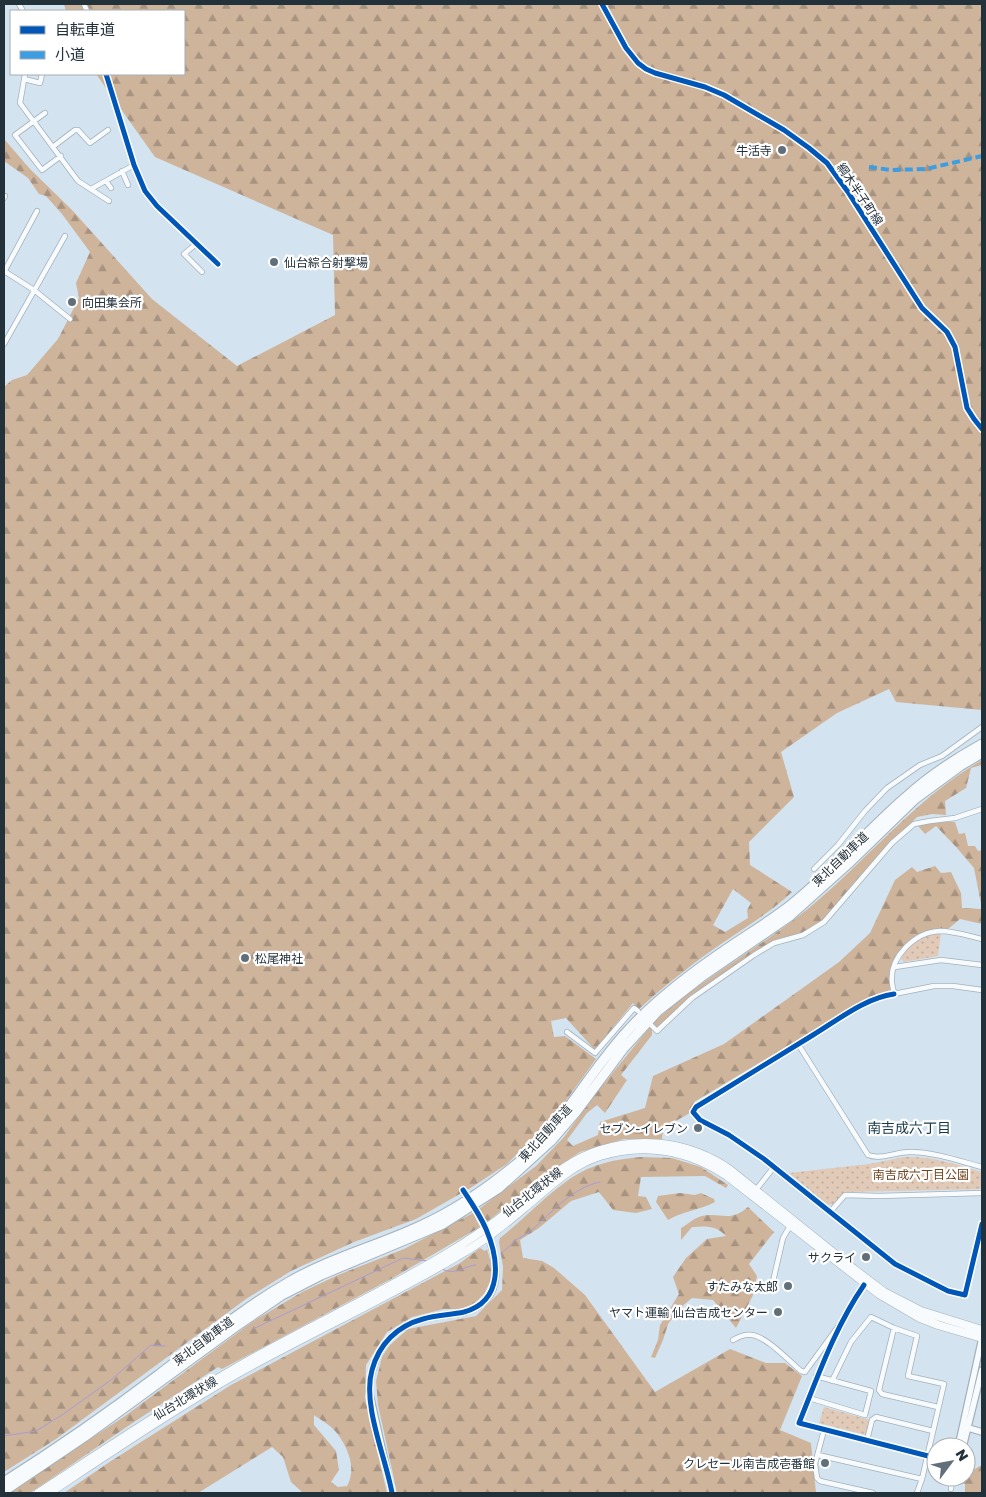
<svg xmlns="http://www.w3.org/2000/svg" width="986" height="1497" viewBox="0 0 986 1497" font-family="'Golos Text','Noto Sans JP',sans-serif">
	<defs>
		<pattern id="forest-firs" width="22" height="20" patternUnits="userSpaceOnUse" patternTransform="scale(1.25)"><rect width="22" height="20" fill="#cfb49c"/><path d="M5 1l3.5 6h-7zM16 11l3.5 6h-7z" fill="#a89380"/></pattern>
		<pattern id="park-dots" width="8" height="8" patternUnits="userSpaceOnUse" patternTransform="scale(1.25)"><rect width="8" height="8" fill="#e1cab7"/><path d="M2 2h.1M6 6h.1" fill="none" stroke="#c1ae9e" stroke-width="1.8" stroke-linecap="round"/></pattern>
	</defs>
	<rect width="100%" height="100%" fill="#d3e3ef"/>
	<path fill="url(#forest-firs)" fill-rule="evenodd" d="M64,4H982V710L896,702L889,689L837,713L781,752L794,797L749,842L750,865L792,892C771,912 745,927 721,944C692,964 664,986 639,1009L633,1003L595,1050L566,1018L551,1021L554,1037L565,1036L596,1059L554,1117L507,1164L472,1187L416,1219L354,1242L291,1271L246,1299L56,1439L4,1472V387L12,380L27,375L58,339L79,298L76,283L90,252L62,214L46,196L39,194L28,178L4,161V139L30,169L72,210L152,299L237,366L335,315L333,235L155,157L96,74H184V11H66ZM733,889L751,903L747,910L748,918L725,932L713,925Z
		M982,760V765L971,768L966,788L945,801L946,815L932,814L917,817L865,871L825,918L804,932L776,940L768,945L697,992L660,1026L656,1027L653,1023C701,978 759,949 809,908C868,859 916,798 982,760Z
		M932,822H955L959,834L965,833L968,846H975L978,851L982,850V924L960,919L948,929C912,926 889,955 890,990L861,1002L694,1102L690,1113L663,1128L662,1139H624L580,1152L547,1174L488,1221L485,1220L479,1209L536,1166L564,1137L597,1092L650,1027L652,1029V1035L621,1075L627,1080L605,1113L597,1105L587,1113L567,1140L573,1146L598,1135L600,1122L645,1108L653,1076L724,1044L839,962L870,933L895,880L912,867L917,872L935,866L941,873L951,872L961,893L962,908L982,909L974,868L957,848L936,826L925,834L918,826Z
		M641,1157L672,1158L701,1167L728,1185L726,1188L705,1176L641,1177L638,1196L646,1197L652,1209L636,1213L613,1210L599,1192L571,1201L539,1228L520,1240L523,1258L542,1261L554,1268L585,1295L655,1392L730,1349L766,1363H785L802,1376L780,1430L811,1443L816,1493H397L378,1405L376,1381L382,1357L390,1345L408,1329L476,1316L502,1290L503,1267L499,1242L500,1238C524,1219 546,1195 571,1178C592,1164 616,1159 641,1157Z
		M680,1193L695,1195L701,1193L714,1199L715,1202C700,1210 683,1211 668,1220L656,1202L658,1196Z
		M748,1207L774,1232L749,1264L757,1276L753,1295L736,1328L713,1300L692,1298L680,1308L668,1324L663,1340L655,1358L651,1357L658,1340L660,1325L679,1294L673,1277L686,1258L707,1239L726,1236C716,1225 705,1226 692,1227L681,1240V1228C687,1225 695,1217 702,1216C720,1212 730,1223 748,1207Z
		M473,1213L480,1227L391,1279L222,1369L218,1367L131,1424L30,1493H8L125,1416L252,1322L302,1292L338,1275L404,1249Z
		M480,1248L485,1251L487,1249L491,1263L492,1278L484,1294L476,1302L469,1306L459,1309H444L412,1317L387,1332L366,1365L365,1398L387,1493H303L291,1482L283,1457L272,1447L198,1493H64L111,1461L231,1385L460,1263ZM314,1415C321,1420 330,1425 336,1432C348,1447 357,1469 347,1486L338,1487L331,1482L339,1470L336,1451L314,1425Z
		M982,1465V1493H965V1484L955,1482L956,1479L960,1477H966V1474Z"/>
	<path fill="url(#park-dots)" d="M941,933L938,956L904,962L901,959C912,941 920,935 941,933Z
		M904,1157C932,1156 956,1164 982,1172V1189L846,1192L833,1204L828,1205L789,1173L869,1164Z
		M824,1407L870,1420L866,1435L819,1423Z"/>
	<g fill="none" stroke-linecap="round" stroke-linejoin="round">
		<path stroke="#a89dd1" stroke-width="1" d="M501,1253C508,1249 512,1242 519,1238C524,1235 529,1233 533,1229C553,1211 572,1188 600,1182
			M442,1269C455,1276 464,1266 476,1265
			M253,1329L403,1258L428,1261
			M4,1436L36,1431L62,1415L111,1380L151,1345L165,1346"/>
		<g stroke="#a3b1bb" stroke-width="6">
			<path id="minor" d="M19,4L23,11
				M84,4L87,11
				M602,4L626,48L638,63L646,69L655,73L705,87L724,95L784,130L809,148L827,163L848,192L922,308L947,332L955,347L967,408L974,419L982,429
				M25,74L20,103L78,181L109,201
				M106,74L134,165L145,191L157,206L218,264
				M24,79L40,83L42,74
				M45,113L15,135L42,170L61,156
				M54,146L75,130H78L90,143L108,130
				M122,171L128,185
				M106,181L111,188
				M91,189L134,165
				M4,198L5,196
				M196,244L184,254L202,272
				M4,271L34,290L70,319
				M4,272L37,211
				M4,344L65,236
				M814,869L838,845L865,811L887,788L920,765L942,756L982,727
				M982,939C969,936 954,931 940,931C915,932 889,957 892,983C892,986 894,990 894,994L934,986H953L982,990
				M895,967L941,960L982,965
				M894,994C865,998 838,1020 813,1035C774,1059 735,1083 696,1107L693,1112L700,1120L729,1135L764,1159L895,1264L948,1291L965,1295L982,1224
				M651,1025L657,1031L692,998L754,955L774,943L803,935L824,922L892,843L914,824L930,821L955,818L982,809
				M567,1032L595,1053L634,1008L638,1011
				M798,1044L868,1155C881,1160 896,1152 910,1152C934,1152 959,1161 982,1167
				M755,1191L774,1167
				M830,1212L845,1195L879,1196L982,1193
				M478,1214L486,1228
				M864,1285C835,1327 818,1376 799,1423L936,1458
				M771,1290L783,1238L790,1226
				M894,1328L879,1390L882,1394L938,1407
				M733,1340C738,1337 746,1334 752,1335C767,1337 789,1361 801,1371L805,1372L840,1324
				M832,1381L851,1342L871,1317L894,1328L917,1336L908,1376L944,1384L922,1479L917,1493
				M809,1398L865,1415L871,1391L816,1376
				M824,1430L815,1464L817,1478L820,1481L873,1493
				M867,1440L872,1420L876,1417L933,1431
				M818,1455L922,1479
				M951,1489L952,1477"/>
		</g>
		<g stroke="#a3b1bb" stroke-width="8">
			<path id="tertiary" d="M965,1427L982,1432
				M958,1447L982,1338
				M963,1447L982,1370
				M392,1493L369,1390C371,1356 389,1328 423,1319C436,1315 451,1315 465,1312C507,1300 497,1258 486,1228"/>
		</g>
		<g stroke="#a3b1bb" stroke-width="9">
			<path id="primary" d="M38,1493C107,1448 176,1402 248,1361C314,1324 383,1292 448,1253C473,1238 498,1220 521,1202C546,1182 567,1160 600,1150C645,1136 690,1143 729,1169L855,1270L884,1292L921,1311L982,1330
				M49,1493C111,1452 173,1410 238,1373C310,1333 385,1299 456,1257C480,1244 502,1227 523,1209C548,1189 569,1166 600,1156C644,1142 689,1150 727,1176L879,1294L920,1318L938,1325L982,1338"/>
		</g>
		<g stroke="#a3b1bb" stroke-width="11">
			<path id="motorway" d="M4,1482C56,1449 108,1413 157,1376C200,1344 242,1309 289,1282C330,1258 377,1246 420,1226C456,1210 489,1187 519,1162C564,1124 590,1070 630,1028C660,996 695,970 731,946C752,932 773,919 792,904C833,871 867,831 906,797C929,776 955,759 982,744
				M4,1491L84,1437L235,1327L282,1295L321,1275L443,1224L499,1188L551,1141L576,1112L623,1049L658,1011L704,975L790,916L848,864L915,799L960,766L982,753"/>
		</g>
		<use href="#minor" stroke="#f8fbfd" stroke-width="4.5"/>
		<use href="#tertiary" stroke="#f8fbfd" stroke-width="5.5"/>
		<use href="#primary" stroke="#f8fbfd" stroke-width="8"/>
		<use href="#motorway" stroke="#f8fbfd" stroke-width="9"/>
		<g stroke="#a3b1bb" stroke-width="6" stroke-linecap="butt">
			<path id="minor-bridge" d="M463,1190L478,1214"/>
		</g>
		<use href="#minor-bridge" stroke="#f8fbfd" stroke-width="4.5"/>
		<path stroke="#3c9de2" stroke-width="4" stroke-dasharray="8 4" stroke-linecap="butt" d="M869,167L891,170L926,169L982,156"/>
		<g stroke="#fff" stroke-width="8">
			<path id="cycleway" d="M602,4L626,48L638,63L646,69L655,73L705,87L724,95L784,130L809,148L827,163L848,192L922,308L947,332L955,347L967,408L974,419L982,429
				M106,74L134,165L145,191L157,206L218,264
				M894,994C865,998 838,1020 813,1035C774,1059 735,1083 696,1107L693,1112L700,1120L729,1135L764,1159L895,1264L948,1291L965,1295L982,1224
				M864,1285C835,1327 818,1376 799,1423L936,1458
				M392,1493C386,1458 362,1405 372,1370C379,1344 397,1326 423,1319C436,1315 451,1315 464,1312C504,1301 499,1259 486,1229C480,1215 471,1202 463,1190"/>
		</g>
		<use href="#cycleway" stroke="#0057b8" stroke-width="5"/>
	</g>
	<g fill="#616f7a" stroke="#fff" stroke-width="2">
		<circle cx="782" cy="150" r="5"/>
		<circle cx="274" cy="262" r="5"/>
		<circle cx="72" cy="302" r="5"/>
		<circle cx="245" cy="958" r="5"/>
		<circle cx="698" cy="1128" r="5"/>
		<circle cx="866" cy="1257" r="5"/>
		<circle cx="788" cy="1286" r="5"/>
		<circle cx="778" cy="1312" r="5"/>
		<circle cx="825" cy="1463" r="5"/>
	</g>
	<g text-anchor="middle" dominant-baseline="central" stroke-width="4.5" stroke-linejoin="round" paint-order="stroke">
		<g font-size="12" fill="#23313b" stroke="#fff" text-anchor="end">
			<text x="772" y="150">牛活寺</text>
			<text x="284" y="262" text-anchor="start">仙台綜合射撃場</text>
			<text x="82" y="302" text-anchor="start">向田集会所</text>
			<text x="255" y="958" text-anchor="start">松尾神社</text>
			<text x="688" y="1128">セブン-イレブン</text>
			<text x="856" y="1257">サクライ</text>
			<text x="778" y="1286">すたみな太郎</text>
			<text x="768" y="1312">ヤマト運輸 仙台吉成センター</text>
			<text x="815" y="1463">クレセール南吉成壱番館</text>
		</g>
		<g font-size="12" fill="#23313b" stroke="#fff">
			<text transform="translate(860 194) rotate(56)">綱木半子町線</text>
			<text transform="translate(840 859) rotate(-44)">東北自動車道</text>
			<text transform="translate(545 1133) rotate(-48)">東北自動車道</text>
			<text transform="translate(532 1192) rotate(-38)">仙台北環状線</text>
			<text transform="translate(203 1341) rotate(-37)">東北自動車道</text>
			<text transform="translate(185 1398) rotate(-31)">仙台北環状線</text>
		</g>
		<g font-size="12" fill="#70441f" stroke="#fff">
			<text x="921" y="1174">南吉成六丁目公園</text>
		</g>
		<g font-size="14" fill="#17384c" stroke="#fff">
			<text x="909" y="1127">南吉成六丁目</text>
		</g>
	</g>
	<rect width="986" height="1497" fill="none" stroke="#23313b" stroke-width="10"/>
	<rect x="10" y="10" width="175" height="65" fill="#ffffff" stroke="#a7adb1"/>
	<rect x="20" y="26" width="25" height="8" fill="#0057b8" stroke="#a7adb1"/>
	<text x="55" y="35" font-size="15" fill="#23313b">自転車道</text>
	<rect x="20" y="51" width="25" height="8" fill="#3c9de2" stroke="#a7adb1"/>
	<text x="55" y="60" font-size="15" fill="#23313b">小道</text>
	<g transform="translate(951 1462) rotate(58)"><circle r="24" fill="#ffffff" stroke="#a7adb1"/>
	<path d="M0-4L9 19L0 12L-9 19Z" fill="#616f7a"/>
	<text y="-8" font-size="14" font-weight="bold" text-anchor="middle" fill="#23313b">N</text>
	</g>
</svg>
